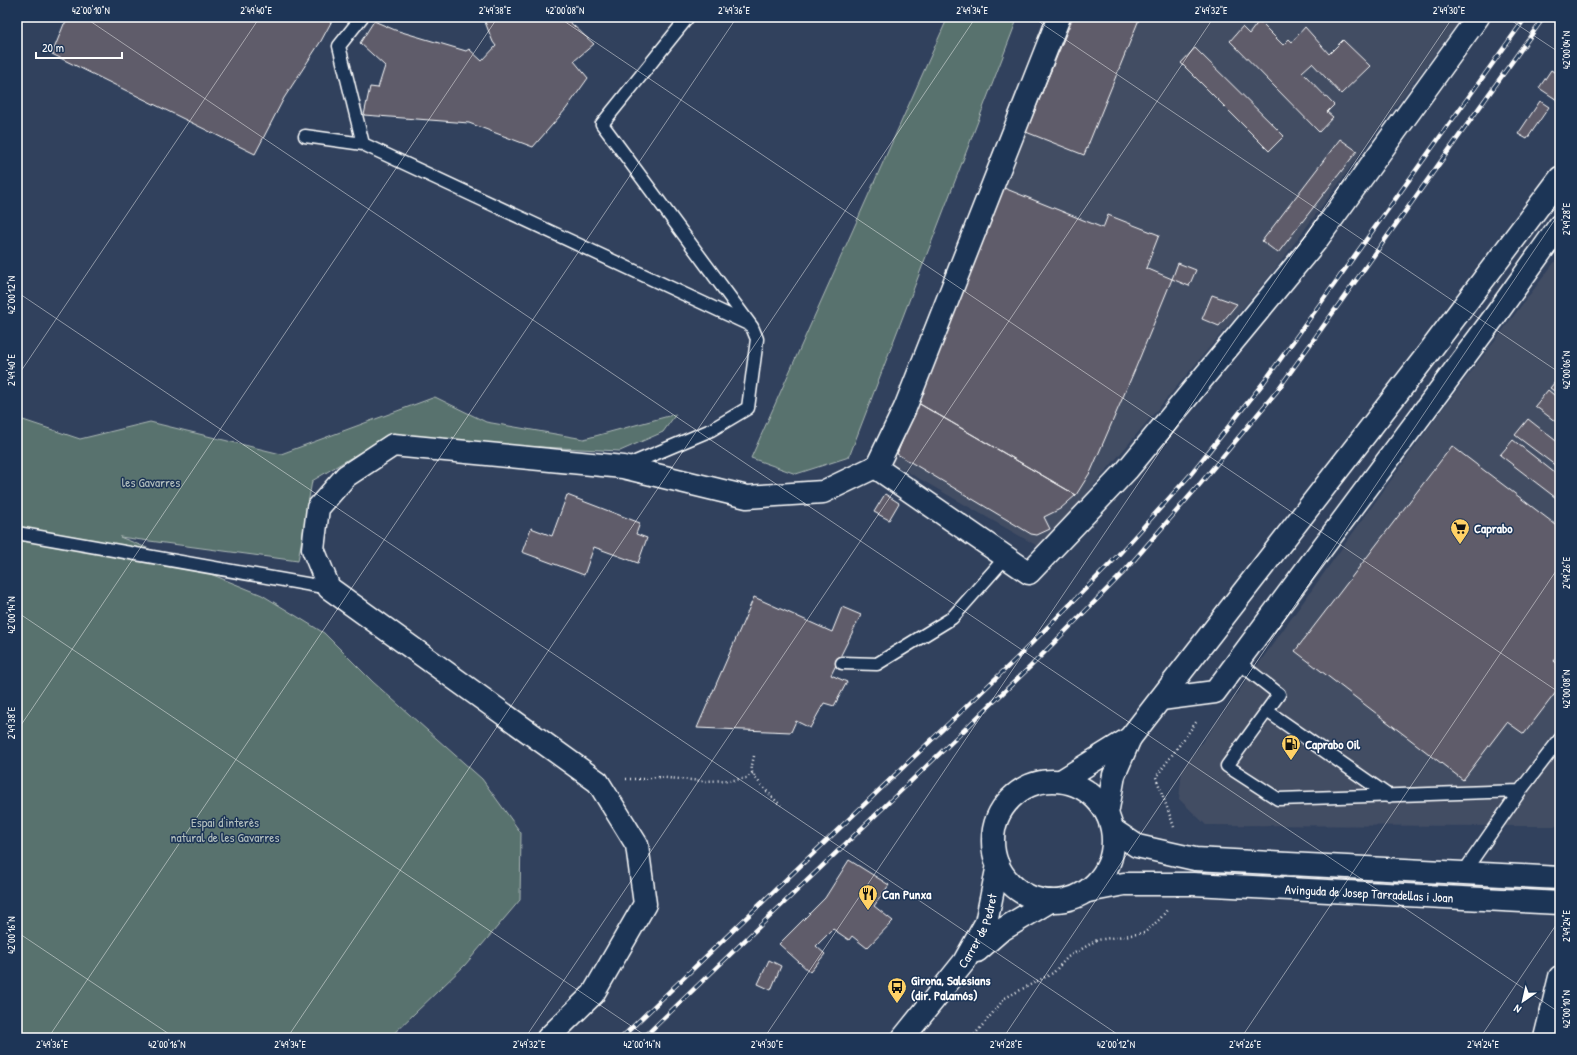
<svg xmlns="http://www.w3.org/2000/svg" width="1577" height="1055" viewBox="0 0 1577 1055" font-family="'Patrick Hand',sans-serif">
	<rect width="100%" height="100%" fill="#31415d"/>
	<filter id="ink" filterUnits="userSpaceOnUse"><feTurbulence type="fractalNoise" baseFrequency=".025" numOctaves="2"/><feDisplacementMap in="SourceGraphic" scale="8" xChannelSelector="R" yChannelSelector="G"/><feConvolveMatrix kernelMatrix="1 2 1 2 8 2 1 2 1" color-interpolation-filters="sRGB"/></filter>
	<g filter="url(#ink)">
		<path fill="#434d64" d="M1069,17H1462L1273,272L1041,548L890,462Z
			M1560,255V826L1206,825L1179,799L1182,770L1438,415Z"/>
		<path fill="#58726e" stroke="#acb8b6" d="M948,17H1018L849,457L796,474L751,458Z
			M435,397L486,422L584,439L676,414L663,432L620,451L382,439L312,481L298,561L120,537L262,595L324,633L373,682L482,779L521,833L520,900L465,965L389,1038H17V418L80,439L150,422L281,454Z"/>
		<path fill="#5f5c6b" stroke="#fff" d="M74,17H334L321,41L284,98L255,154L52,54L64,24Z
			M483,17H564L594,44L574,61L588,78L566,109L533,147L469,123L364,115L370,87L378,88L385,66L360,43L374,21L395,30L466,51L469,49L482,61L496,46L493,42Z
			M1073,17H1140L1084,155L1026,132Z
			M1259,21L1283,45L1289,39L1292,42L1305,27L1329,54L1343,40L1370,66L1341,94L1312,63L1302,72L1334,105L1327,112L1333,117L1319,132L1230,41L1242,27L1249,34Z
			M1195,48L1284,136L1269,151L1181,63Z
			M1551,70L1560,76V102L1539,88Z
			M1540,101L1549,107L1527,139L1518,134Z
			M1340,139L1357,151L1278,253L1262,241Z
			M1004,188L1103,228L1108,215L1159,235L1146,268L1172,279L1136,367L1091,471L1076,495L918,403Z
			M1178,263L1196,270L1189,286L1172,279Z
			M1212,295L1237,304L1219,326L1202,319Z
			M1560,376V395L1550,388Z
			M1548,390L1560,400V425L1535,406Z
			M918,403L1076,495L1060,509L1044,517L1050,529L1037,535L1031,534L897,454Z
			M1528,419L1560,444V469L1515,435Z
			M1513,440L1560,477V501L1500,455Z
			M1452,446L1560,528V653L1554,661L1560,666V687L1524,734L1507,722L1463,780L1295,651Z
			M885,494L899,503L889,520L874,512Z
			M567,495L640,523L636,534L647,538L638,563L594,547L584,575L522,552L531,528L552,536Z
			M754,597L832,632L842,607L861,615L831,675L847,682L834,706L824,703L810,728L796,721L791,732L697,728Z
			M849,860L889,885L874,906L893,921L867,948L852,936L849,940L833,929L816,946L825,954L810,972L779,944L825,898Z
			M769,960L781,966L771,990L758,984Z"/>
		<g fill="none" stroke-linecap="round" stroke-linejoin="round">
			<g stroke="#fff" stroke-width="15">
				<path id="lane" d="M362,17L339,46L363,144
					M305,136L363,144L748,324
					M626,466L711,430L748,408L757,339L752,327L602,124L688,17
					M17,533L329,588
					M1238,662L1279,694L1227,766L1278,799L1520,791
					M842,663L877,664L952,618L1006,557
					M1267,711L1389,796
					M1463,873L1520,791L1560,739"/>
			</g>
			<g stroke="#fff" stroke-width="25">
				<path id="street" d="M877,466L881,471L1029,573L1127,470L1316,241L1478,17
					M1161,699L1215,692L1495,316L1560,225
					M548,1038L593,994L645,904L637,845L598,782L329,588L313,549L318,508L346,476L393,445L623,467L747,497L823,492L877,466L905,408L1059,17
					M1545,1038L1560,977"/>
			</g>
			<g stroke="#fff" stroke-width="25">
				<g id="secondary">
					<circle cx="1053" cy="841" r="60"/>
					<path d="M1061,781L1130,738"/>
					<path d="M1107,814L1114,775L1130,738L1423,360L1560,178"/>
					<path d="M1113,830L1137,846L1195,859L1560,878"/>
					<path id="s1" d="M1088,891L1124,884H1193L1560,903"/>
					<path d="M977,951L1000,931L1050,901"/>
					<path id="s2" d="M903,1038L964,962L986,923L998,865"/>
				</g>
			</g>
			<path stroke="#fff" stroke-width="2.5" stroke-dasharray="1 3" stroke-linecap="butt" d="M754,756C753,761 751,767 752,772C755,779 775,801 781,805
				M626,779H645L656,777L703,781L734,780L747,778L753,773
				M1174,827L1156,777L1197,721
				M972,1038L1005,998L1053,973L1068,957L1097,940L1144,933L1160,919L1167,910"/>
			<use href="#lane" stroke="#1d3557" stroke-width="12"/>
			<use href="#street" stroke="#1d3557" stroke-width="22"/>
			<use href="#secondary" stroke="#1d3557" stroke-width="22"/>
			<g stroke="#fff" stroke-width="4.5">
				<path id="rail" d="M621,1038L1019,656L1111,563L1190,475L1264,382L1526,17
					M643,1038L1030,667L1122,574L1200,484L1277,391L1544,17"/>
			</g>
			<use href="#rail" stroke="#1d3557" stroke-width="3" stroke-dasharray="9" stroke-linecap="butt"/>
		</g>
	</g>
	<path fill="none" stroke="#fff" stroke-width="1" stroke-opacity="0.45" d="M84,17L1560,1013M558,17L1560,693M1032,17L1560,373M1506,17L1560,53M17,23L21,17M17,292L1123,1038M17,377L260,17M17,612L649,1038M17,731L498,17M17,932L175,1038M48,1038L737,17M287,1038L976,17M525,1038L1214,17M764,1038L1453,17M1003,1038L1560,212M1241,1038L1560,565M1480,1038L1560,919"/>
	<defs>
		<g id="supermarket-pin" transform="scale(1)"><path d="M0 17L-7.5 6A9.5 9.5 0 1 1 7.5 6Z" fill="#ffd166" stroke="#1d3557"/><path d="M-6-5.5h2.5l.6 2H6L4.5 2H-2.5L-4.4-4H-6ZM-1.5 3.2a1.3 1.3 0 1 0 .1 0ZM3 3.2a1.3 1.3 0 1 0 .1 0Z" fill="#111"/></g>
		<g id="fuel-pin" transform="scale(1)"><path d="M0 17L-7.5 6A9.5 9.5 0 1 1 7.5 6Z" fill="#ffd166" stroke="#1d3557"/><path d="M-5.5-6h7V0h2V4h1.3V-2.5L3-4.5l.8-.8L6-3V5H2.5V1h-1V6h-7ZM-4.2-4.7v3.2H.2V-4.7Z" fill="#111"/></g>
		<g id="restaurant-pin" transform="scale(1)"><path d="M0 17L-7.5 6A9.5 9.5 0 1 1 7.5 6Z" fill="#ffd166" stroke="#1d3557"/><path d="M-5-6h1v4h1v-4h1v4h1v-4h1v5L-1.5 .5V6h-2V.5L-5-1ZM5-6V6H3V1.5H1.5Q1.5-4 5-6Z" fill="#111"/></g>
		<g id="bus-pin" transform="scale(1)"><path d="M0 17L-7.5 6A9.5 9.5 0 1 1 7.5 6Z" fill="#ffd166" stroke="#1d3557"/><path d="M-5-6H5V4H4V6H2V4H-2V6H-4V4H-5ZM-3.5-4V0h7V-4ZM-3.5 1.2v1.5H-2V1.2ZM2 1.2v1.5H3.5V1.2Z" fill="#111"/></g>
	</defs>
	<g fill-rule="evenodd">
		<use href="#supermarket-pin" x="1460" y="528"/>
		<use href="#fuel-pin" x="1291" y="744"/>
		<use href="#restaurant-pin" x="868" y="894"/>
		<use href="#bus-pin" x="897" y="987"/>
	</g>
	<g text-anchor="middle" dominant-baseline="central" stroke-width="3" stroke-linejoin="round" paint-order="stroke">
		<g font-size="13" fill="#b4c0be" stroke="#1d3557">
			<text x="151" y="482">les Gavarres</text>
			<text x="225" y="822">Espai d'interès<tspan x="225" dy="15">natural de les Gavarres</tspan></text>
		</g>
		<g font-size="13" font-weight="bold" fill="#fff" stroke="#1d3557" text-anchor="start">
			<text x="1474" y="528">Caprabo</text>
			<text x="1305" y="744">Caprabo Oil</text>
			<text x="882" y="894">Can Punxa</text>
			<text x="911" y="980">Girona, Salesians<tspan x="911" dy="15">(dir. Palamós)</tspan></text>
		</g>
		<g font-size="13" fill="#fff" stroke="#1d3557">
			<text stroke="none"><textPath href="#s1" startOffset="282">Avinguda de Josep Tarradellas i Joan</textPath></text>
			<text stroke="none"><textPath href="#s2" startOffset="132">Carrer de Pedret</textPath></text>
		</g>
	</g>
	<rect width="1577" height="1055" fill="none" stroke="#1d3557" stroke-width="44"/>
	<g transform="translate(1523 1001) rotate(214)" stroke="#1d3557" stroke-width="3" paint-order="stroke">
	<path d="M0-3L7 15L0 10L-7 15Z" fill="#ffffff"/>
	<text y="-6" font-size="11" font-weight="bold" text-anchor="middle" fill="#ffffff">N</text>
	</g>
	<path d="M36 52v6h86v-6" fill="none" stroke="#ffffff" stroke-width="2"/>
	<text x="42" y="52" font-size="12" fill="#ffffff" stroke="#1d3557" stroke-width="3" paint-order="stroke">20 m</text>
	<rect x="22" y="22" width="1533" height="1011" fill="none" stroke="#fff" stroke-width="1.5"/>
	<g font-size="10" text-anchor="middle" fill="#fff">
		<text x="91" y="14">42°00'10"N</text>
		<text x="256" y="14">2°49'40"E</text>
		<text x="495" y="14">2°49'38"E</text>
		<text x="565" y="14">42°00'08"N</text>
		<text x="734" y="14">2°49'36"E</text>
		<text x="972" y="14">2°49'34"E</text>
		<text x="1211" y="14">2°49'32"E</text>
		<text x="1449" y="14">2°49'30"E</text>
		<text transform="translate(1566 50) rotate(-90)" y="4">42°00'04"N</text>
		<text transform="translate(1566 219) rotate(-90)" y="4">2°49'28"E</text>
		<text transform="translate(11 295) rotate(-90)" y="4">42°00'12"N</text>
		<text transform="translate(11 370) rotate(-90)" y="4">2°49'40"E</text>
		<text transform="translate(1566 370) rotate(-90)" y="4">42°00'06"N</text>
		<text transform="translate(1566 573) rotate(-90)" y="4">2°49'26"E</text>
		<text transform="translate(11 615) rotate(-90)" y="4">42°00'14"N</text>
		<text transform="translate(1566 689) rotate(-90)" y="4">42°00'08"N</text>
		<text transform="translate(11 723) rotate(-90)" y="4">2°49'38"E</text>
		<text transform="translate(1566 926) rotate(-90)" y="4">2°49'24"E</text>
		<text transform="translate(11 935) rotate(-90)" y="4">42°00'16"N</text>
		<text transform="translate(1566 1009) rotate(-90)" y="4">42°00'10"N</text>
		<text x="52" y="1048">2°49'36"E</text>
		<text x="167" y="1048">42°00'16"N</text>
		<text x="290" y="1048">2°49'34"E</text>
		<text x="529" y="1048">2°49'32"E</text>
		<text x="642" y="1048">42°00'14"N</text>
		<text x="767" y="1048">2°49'30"E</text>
		<text x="1006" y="1048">2°49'28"E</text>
		<text x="1116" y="1048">42°00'12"N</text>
		<text x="1245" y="1048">2°49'26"E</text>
		<text x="1483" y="1048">2°49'24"E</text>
	</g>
</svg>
